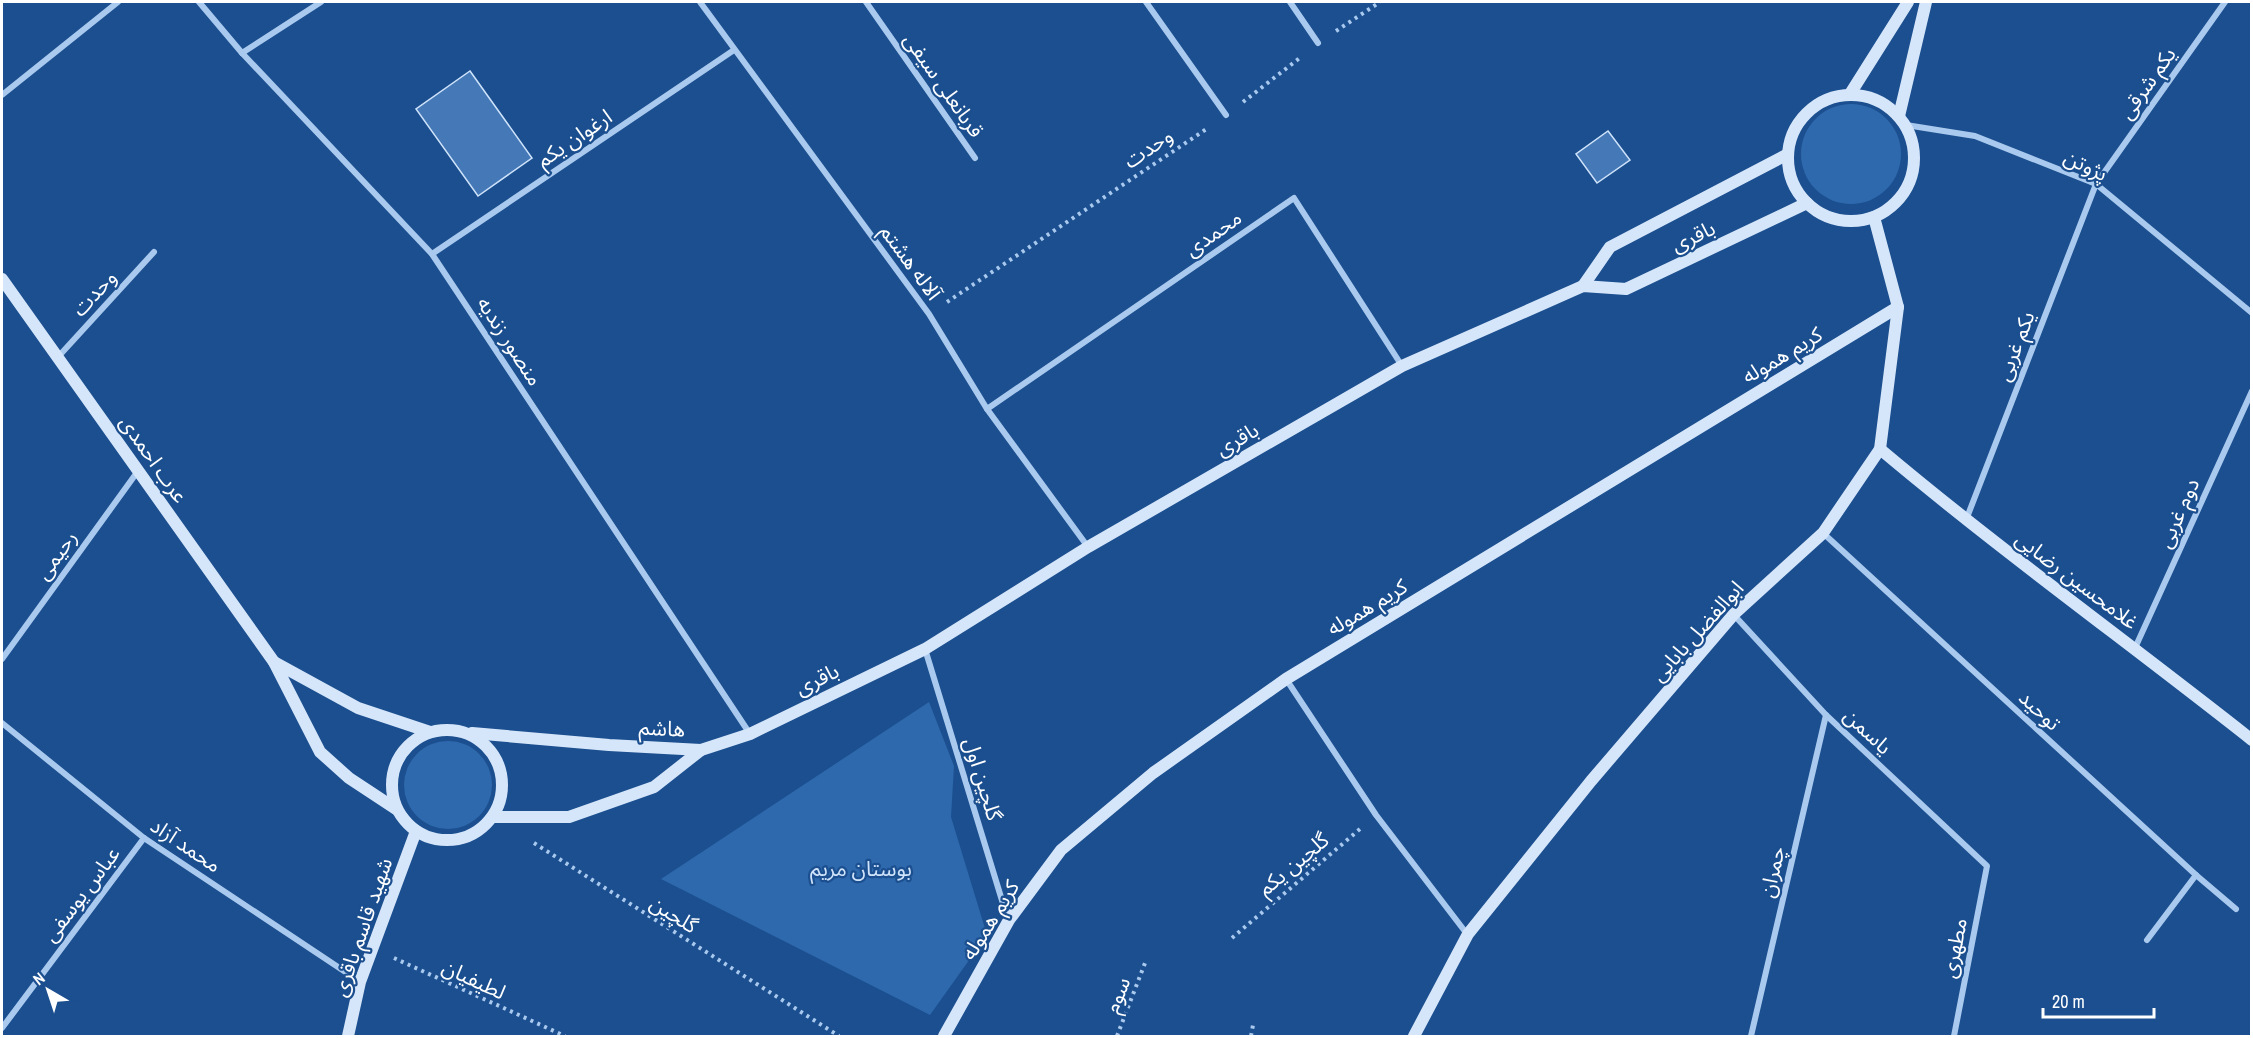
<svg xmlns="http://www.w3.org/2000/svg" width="2253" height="1038" font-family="'Archivo Narrow','Noto Sans Arabic',sans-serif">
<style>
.green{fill:#2e69ad}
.building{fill:#4478b7;stroke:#cfe3fa;stroke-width:1.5}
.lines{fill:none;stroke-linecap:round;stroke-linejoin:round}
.path{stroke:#a9c9ee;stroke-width:4;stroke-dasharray:3 4.5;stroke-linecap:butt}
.street{stroke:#a9c9ee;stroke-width:6}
.secondary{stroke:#d6e6fa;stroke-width:12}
.labels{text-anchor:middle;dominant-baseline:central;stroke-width:4.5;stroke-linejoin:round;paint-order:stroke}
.street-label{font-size:21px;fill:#fff;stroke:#1b4f8f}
.park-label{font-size:21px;fill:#cfe3fa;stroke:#1b4f8f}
</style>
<rect width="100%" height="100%" fill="#1b4f8f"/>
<g class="green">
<circle cx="1851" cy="154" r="50"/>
<polygon points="929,702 954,766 951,817 987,935 930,1015 661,879"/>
<circle cx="448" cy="785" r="44"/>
</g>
<g class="building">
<polygon points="470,71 532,158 478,196 416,109"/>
<polygon points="1608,131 1630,160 1597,183 1576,154"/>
</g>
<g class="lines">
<g class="path">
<polyline points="1336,31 1380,2"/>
<polyline points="1243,102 1301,57"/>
<polyline points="947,302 1208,128"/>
<polyline points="534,843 839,1036"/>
<polyline points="1232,938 1360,829"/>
<polyline points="394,958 565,1036"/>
<polyline points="1117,1036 1145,963"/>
<polyline points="1251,1036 1253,1025"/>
</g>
<g class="street">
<polyline points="199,2 242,53 432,254 750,734"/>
<polyline points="700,2 929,314 987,409 1088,547"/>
<polyline points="866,2 975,158"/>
<polyline points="1146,2 1226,115"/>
<polyline points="1290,2 1318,43"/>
<polyline points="242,53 321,2"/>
<polyline points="2,95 118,2"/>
<polyline points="1906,125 1975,136 2096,184 2252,313"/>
<polyline points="432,254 734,50"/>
<polyline points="58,357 154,252"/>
<polyline points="987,409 1294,198 1402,366"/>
<polyline points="1966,520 2096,184 2225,2"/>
<polyline points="1823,533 2196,875 2236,909"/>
<polyline points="1734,615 1826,715 1987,866 1954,1036"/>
<polyline points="2135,648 2252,391"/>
<polyline points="925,649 1008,920"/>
<polyline points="2,659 138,471"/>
<polyline points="1286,679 1376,815 1467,934"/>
<polyline points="2,723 144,838 359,981"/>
<polyline points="2147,940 2196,875"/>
<polyline points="2,1028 144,838"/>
<polyline points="1751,1036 1826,715"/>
</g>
<g class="secondary">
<polyline points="1850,94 1908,2"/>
<circle cx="1851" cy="158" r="63"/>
<polyline points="1899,116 1926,2"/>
<polyline points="2,279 274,662 320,752 349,778 396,809"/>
<polyline points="1583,286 1610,247 1788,154"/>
<path d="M 1880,449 C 2000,550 2128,642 2252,740"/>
<polyline points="274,662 358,708 430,732"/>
<circle cx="447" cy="785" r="55"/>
<polyline points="472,733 609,745 701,750"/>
<polyline points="493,817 569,817 654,787 701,750 750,734 925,649 1088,547 1402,366 1583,286 1626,289 1807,203"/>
<polyline points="348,1036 360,982 416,831"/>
<polyline points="944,1036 1009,920 1061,850 1153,773 1286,679 1898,307"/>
<polyline points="1414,1036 1468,934 1591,781 1734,614 1823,533 1880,449 1898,307 1874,217"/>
</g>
</g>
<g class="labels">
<g class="street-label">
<text transform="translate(2147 83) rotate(-55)">یکم شرقی</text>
<text transform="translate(944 85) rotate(55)">قربانعلی سیفی</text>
<text transform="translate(574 138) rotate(-34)">ارغوان یکم</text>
<text transform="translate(1148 148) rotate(-34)">وحدت</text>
<text transform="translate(2086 165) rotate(26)">پژوتن</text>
<text transform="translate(1213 233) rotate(-35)">محمدی</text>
<text transform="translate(1693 236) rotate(-25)">باقری</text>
<text transform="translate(911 262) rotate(54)">آلاله هشتم</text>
<text transform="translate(94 293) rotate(-47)">وحدت</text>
<text transform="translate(510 341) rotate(57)">منصور زندیه</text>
<text transform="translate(2015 346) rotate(-69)">یکم غربی</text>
<text transform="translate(1782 355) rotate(-31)">کریم هموله</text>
<text transform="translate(1237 439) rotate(-30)">باقری</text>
<text transform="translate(154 459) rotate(55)">عرب احمدی</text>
<text transform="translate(2178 513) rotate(-66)">دوم غربی</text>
<text transform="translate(56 555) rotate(-54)">رحیمی</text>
<text transform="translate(2077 580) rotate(37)">غلامحسین رضایی</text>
<text transform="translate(1367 607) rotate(-31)">کریم هموله</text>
<text transform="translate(1697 631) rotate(-48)">ابوالفضل بابایی</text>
<text transform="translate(817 679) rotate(-26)">باقری</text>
<text transform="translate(2040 710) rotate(43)">توحید</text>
<text transform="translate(662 728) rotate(3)">هاشم</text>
<text transform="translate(1868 731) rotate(43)">یاسمن</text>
<text transform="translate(983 779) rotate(73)">گلچین اول</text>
<text transform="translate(186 845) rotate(34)">محمد آزاد</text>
<text transform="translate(1293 864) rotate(-40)">گلچین یکم</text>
<text transform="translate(1772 872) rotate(-77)">چمران</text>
<text transform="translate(81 894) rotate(-53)">عباس یوسفی</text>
<text transform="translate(674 914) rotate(32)">گلچین</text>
<text transform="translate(990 920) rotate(-58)">کریم هموله</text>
<text transform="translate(362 927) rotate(-71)">شهید قاسم باقری</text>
<text transform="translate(1954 948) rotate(-79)">مطهری</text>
<text transform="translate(474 979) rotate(25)">لطیفیان</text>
<text transform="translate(1117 995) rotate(-69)">سوم</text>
</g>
<g class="park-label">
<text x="861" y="868">بوستان مریم</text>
</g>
</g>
<rect width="2253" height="1038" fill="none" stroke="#ffffff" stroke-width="6"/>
<g transform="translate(48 990) rotate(321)" stroke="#1b4f8f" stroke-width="4.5" paint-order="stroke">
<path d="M0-4.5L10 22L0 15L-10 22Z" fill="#ffffff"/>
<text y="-9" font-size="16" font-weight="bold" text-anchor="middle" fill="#ffffff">N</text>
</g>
<path d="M2043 1008v9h111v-9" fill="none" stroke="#ffffff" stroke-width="3"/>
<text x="2052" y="1008" font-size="18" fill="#ffffff" stroke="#1b4f8f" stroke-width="4.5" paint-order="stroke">20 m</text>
</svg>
